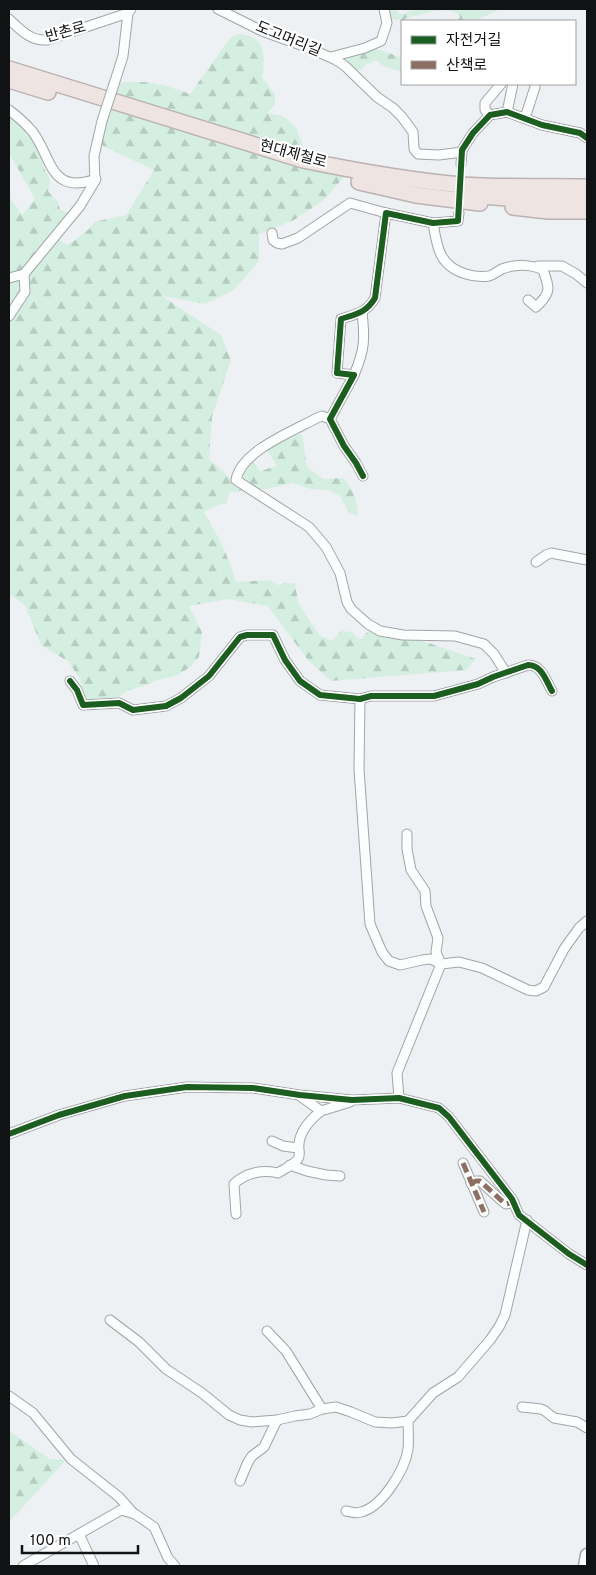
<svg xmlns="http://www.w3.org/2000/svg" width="596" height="1575" font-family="Overpass,'Noto Sans KR',sans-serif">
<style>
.forest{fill:url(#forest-firs)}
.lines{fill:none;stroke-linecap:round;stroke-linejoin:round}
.street-tunnel{stroke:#cdd0d2;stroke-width:9;stroke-dasharray:9 4.5;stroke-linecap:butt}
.street-casing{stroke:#a2a5a7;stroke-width:11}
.secondary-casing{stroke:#a2a5a7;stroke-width:15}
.highway-casing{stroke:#bbb2b1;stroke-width:18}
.street{stroke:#fcfdfd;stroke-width:9}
.secondary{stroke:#fcfdfd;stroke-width:12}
.highway{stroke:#eee5e3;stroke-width:15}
.street-bridge-casing{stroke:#a2a5a7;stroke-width:11;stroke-linecap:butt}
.street-bridge{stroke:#fcfdfd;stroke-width:9}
.quiet{stroke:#8d6e63;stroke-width:5;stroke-dasharray:10 5;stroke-linecap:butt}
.cycleway-casing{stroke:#fff;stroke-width:9}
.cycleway{stroke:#1b5e20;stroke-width:6}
.labels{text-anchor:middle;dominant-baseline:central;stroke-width:4.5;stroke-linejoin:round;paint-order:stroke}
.street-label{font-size:15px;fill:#101214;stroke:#fff}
</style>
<defs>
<pattern id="forest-firs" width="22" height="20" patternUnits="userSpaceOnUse" patternTransform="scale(1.25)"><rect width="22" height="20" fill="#d4efe1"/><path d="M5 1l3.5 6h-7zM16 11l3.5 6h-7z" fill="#b5ccc0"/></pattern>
</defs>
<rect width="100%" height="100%" fill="#eef1f4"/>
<g class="forest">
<path d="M 387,9 L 397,9 L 396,10 L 399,14 L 404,14 L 413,9 L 505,9 L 496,11 L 474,21 L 458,21 L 460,16 C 448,3 420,16 406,18 L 404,20 L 389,19 Z"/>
<path d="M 240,34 C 265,35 266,57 262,77 L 275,94 L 275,105 L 267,113 L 283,116 L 296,128 L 305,151 L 337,160 L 344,177 L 324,200 L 294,220 L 259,234 L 259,261 L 234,290 L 205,304 L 162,296 L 221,335 L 231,360 L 212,417 L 209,459 L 224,472 L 230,480 L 241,475 L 252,459 L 260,471 L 277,466 L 266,448 L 293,435 L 302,434 L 307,467 L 323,479 L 344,478 C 354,492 357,499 358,516 L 349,513 L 340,496 L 329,490 L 311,489 L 292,483 L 266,489 L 230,492 L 226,503 L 218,505 L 204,512 C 217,534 229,556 236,582 L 269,580 L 278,585 L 286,583 L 295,583 L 298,602 L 319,635 L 332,641 L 341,631 L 352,632 L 357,638 L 362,639 C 368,627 375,632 387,631 C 391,631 395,630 399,629 L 411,637 L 476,659 L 466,670 L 331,681 L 307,659 L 268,606 L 228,599 L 189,606 L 202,632 L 199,657 L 189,668 L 175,676 L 158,680 L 146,685 L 127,691 L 118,698 L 92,701 L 85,700 L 80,680 L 69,662 L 41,645 L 25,605 L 9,594 L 9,196 L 22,215 L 35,199 L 9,153 L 9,116 C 21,125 34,137 40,151 C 42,157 43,164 45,170 C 50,178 52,182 48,191 L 58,202 L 60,209 L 67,213 L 74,221 L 66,227 L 59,235 L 61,241 L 66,245 L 74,241 L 89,229 L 94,222 L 126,215 L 154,170 L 103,146 L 101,142 L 119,84 L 123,82 L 145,82 L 164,85 L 190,94 L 231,37 Z"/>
<path d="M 369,49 L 378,49 L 402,58 L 402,72 C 395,69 385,68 379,63 L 379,61 L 373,61 L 372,63 L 366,64 L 361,70 C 352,71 348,65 343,60 L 347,54 Z"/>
<polygon points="9,1431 50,1459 66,1460 9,1522"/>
</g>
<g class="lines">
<polyline class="street-tunnel" points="460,189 461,164"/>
<g class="street-casing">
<g id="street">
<polyline points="218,9 262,31 309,48 336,60 345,66 377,97 393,108 402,117 413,132 414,149 418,154 439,155 462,152"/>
<path d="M 9,19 C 21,30 30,41 47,40 L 128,13"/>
<polyline points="331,57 365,48 381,41 387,23 384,9"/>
<polyline points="114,84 123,56 128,13 131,9"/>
<path d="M 9,110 C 17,116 25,123 32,131 C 52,156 49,196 96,179"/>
<polyline points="507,112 513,84"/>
<polyline points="490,115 485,110 485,103 501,84"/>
<polyline points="525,118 535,87"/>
<polyline points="461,164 462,150 473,133 490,115 507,112 542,125 580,133 587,138"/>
<path d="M 433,223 C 437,247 439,266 466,274 C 472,276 481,277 489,276 C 493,275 498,271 502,269 C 515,264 531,264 543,270 C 550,289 551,293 536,307 L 528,300"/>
<polyline points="272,233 273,240 277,243 282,244 298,238 350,203 386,213"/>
<polyline points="538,266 562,266 576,274 587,283"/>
<polyline points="9,278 24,274"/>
<polyline points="9,316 25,292 24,274 80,206 95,181 94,156 102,121"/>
<path d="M 354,375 C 365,349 365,339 362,312"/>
<path d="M 330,419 L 322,416 L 317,418 C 293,431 241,451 236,480 L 309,527 L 326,547 L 340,573 L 347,602 L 351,609 L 368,624 L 380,631 L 403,635 L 455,636 L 484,644 L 494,654 L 506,673"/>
<path d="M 363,476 L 356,463 L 344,446 L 330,419 L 354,375 L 337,373 L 341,319 C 356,314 366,313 375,298 L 386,213 L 433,223 L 458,221 L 459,213"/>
<polyline points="536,562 546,555 551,553 587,560"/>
<path d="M 70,681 L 77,690 L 83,705 L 119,703 L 133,710 L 166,706 L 181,698 L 209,676 L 240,637 L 247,635 L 273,635 L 285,660 L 300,681 L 320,695 L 360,699 L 371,696 L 434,696 L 478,684 L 493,677 L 528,665 C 542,665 546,681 552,691"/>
<polyline points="360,699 359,769 370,924 382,952 389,961 400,965 422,960 431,959 441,964 397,1073 399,1098"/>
<polyline points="407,834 407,849 411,870 425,891 426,906 438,938 436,952 441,964 459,962 482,968 528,990 536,991 544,987 564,949 579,928 587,921"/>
<polyline points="321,1111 350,1102"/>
<polyline points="9,1134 59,1115 125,1096 187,1087 253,1088 300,1095 352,1100 399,1098 439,1108 449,1117 512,1199 519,1215 569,1254 587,1265"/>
<polyline points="272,1141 283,1146 298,1148"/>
<polyline points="463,1163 484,1212"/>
<polyline points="290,1165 307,1171 326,1175 340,1176"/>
<polyline points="471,1183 476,1181 480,1181 503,1202 506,1204 514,1202"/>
<path d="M 236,1214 L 234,1184 C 245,1173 263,1169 278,1173 C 284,1169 294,1165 298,1159 C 301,1154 298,1149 299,1144 C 300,1130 311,1119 321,1111 L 300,1096"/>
<polyline points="110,1320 139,1342 166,1369 202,1393 229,1415 240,1420 252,1422 277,1420 295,1416 310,1414 322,1409 336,1407 351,1412 375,1422 392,1423 408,1421"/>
<polyline points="267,1331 286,1351 322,1409"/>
<polyline points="9,1396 33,1413 71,1459 119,1497 134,1514"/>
<polyline points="522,1407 541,1409 545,1411 554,1418 577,1422 587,1428"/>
<polyline points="240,1481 248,1462 252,1456 264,1447 277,1420"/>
<path d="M 346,1511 C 351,1512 356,1514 361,1512 C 382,1507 405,1470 408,1449 C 409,1440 408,1430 408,1421 L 433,1393 L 458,1377 L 490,1340 L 499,1327 L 505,1315 L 527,1220"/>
<polyline points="79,1534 94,1566"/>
<polyline points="23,1566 121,1510 135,1514 154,1527 168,1558 175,1566"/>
</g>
</g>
<g class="secondary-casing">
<polyline id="secondary" points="585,1566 587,1555"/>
</g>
<g class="highway-casing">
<g id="highway">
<path d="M 9,69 L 303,160 C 356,171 408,180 461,185 C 503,188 545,186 587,187"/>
<polyline points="9,80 48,92"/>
<polyline points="359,182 416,195 480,203"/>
<polyline points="470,195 507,198 587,200"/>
<polyline points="513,207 548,211 587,211"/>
</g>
</g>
<use href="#street" class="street"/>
<use href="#secondary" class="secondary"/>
<use href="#highway" class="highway"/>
<g class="street-bridge-casing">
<polyline id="street-bridge" points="102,121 114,84"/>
</g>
<use href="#street-bridge" class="street-bridge"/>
<g class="quiet">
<polyline points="463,1163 484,1212"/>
<polyline points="471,1183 476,1181 480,1181 503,1202 506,1204 514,1202"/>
</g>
<g class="cycleway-casing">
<g id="cycleway">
<path d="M 363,476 L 356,463 L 344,446 L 330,419 L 354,375 L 337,373 L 341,319 C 356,314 366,313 375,298 L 386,213 L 433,223 L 458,221 L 462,150 L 473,133 L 490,115 L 507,112 L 542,125 L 580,133 L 587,138"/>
<path d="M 70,681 L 77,690 L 83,705 L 119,703 L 133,710 L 166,706 L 181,698 L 209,676 L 240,637 L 247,635 L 273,635 L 285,660 L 300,681 L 320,695 L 360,699 L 371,696 L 434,696 L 478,684 L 493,677 L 528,665 C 542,665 546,681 552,691"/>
<polyline points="9,1134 59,1115 125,1096 187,1087 253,1088 300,1095 352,1100 399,1098 439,1108 449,1117 512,1199 519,1215 569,1254 587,1265"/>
</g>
</g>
<use href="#cycleway" class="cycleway"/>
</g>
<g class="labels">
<g class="street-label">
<text transform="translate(66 33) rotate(-16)">반촌로</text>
<text transform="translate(288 40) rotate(22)">도고머리길</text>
<text transform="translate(293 155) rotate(15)">현대제철로</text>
</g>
</g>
<rect width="596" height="1575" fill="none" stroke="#101214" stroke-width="20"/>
<rect x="401" y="20" width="175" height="65" fill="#ffffff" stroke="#9fa0a1"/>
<rect x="411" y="36" width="25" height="8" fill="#1b5e20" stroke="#9fa0a1"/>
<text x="446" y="45" font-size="15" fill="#101214">자전거길</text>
<rect x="411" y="61" width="25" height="8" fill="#8d6e63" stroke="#9fa0a1"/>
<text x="446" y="70" font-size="15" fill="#101214">산책로</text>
<path d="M22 1545v8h116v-8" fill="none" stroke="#101214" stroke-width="2.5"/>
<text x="30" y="1545" font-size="15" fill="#101214" stroke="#ffffff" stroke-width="4" paint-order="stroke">100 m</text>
</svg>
